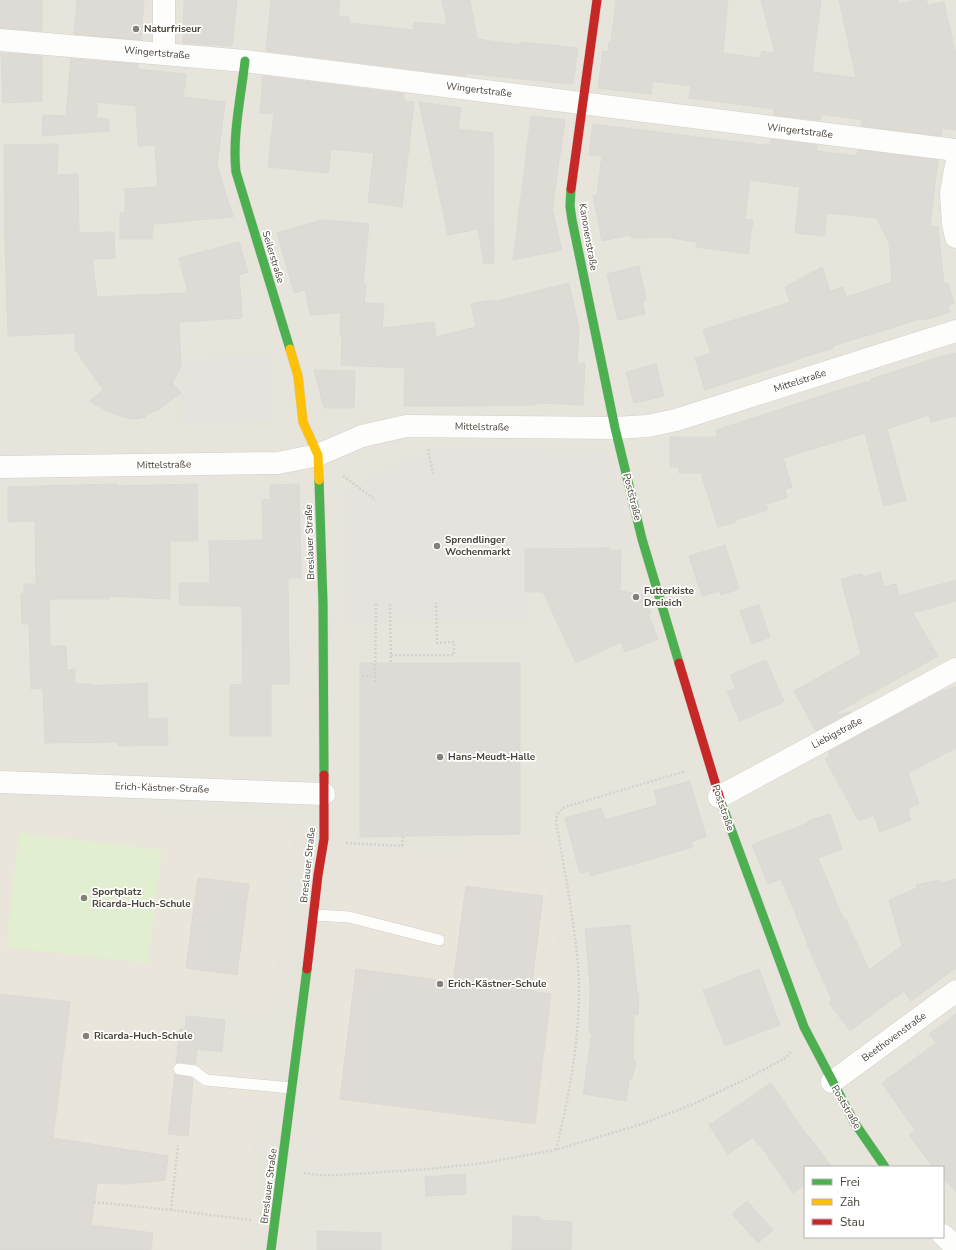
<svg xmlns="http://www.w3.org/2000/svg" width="956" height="1250" font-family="'Nunito Sans',sans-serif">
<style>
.residential{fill:#e7e4dc;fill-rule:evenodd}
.education{fill:#eae5da}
.green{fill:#e1eecf}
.parking{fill:#e6e3df}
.building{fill:#dedbd6;stroke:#dcd9d4}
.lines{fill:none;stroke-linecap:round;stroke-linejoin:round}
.lane-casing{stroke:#d2d0cb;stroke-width:12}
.street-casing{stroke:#d2d0cb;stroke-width:23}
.fast-casing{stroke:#d3cfc5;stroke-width:10}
.slow-casing{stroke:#d3cfc5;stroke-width:10}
.jam-casing{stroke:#d3cfc5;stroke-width:10}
.path{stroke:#d3d2cc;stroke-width:2.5;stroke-dasharray:2 2;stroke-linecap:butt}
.lane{stroke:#fdfdfc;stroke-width:11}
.street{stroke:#fdfdfc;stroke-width:22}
.fast{stroke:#4caf50;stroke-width:9}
.slow{stroke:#ffc107;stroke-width:9}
.jam{stroke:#c62828;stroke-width:9}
.poi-dot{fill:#868178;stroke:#fff;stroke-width:1.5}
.labels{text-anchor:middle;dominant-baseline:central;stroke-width:3.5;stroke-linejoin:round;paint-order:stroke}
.poi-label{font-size:10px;font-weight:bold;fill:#4b4439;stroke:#fff;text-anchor:start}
.street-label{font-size:10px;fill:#4b4439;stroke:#fff}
</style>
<rect width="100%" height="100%" fill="#f4f2ee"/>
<path class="residential" d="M 0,0 L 956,0 L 956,1250 L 0,1250 ZM 805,1167 L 943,1167 L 943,1237 L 805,1237 Z"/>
<g class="education">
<polygon points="0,807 282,822 293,836 270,1011 178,1000 169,1061 262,1075 239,1250 0,1250"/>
<polygon points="539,842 557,945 559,1022 538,1144 482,1154 427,1160 336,1166 299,1161 341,849 463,859 465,844"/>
</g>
<polygon class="green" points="19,833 162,850 148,963 6,947"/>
<g class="parking">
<polygon points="269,356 271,421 182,424 179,359"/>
<polygon points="434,448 610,451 634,547 525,549 526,619 347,623 347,490 375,474"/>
</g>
<g class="building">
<polygon points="0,0 42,0 42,31 0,28"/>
<polygon points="77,0 144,0 141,40 74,34"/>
<polygon points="184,0 237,0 232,46 183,43"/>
<polygon points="271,0 340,0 338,16 349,17 349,23 413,30 414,22 447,25 442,0 470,0 477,39 521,45 521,42 578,48 573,84 571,84 570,81 570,84 465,73 465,76 266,51"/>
<polygon points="616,0 728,0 723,53 760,58 762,51 775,53 761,0 821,0 812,72 856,78 839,0 898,0 899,4 916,0 926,0 928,5 944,2 956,55 956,130 942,128 941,136 861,126 862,120 821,114 820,120 774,115 774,109 689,98 691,86 653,81 651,94 598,88 603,51 608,52 609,42 611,42"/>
<polygon points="1,53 42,56 42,101 3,103"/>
<polygon points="71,59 138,64 138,69 144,70 186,74 183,97 225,102 217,165 233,217 153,224 152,239 120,239 120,213 125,213 125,189 158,187 155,145 138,146 136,106 98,102 96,118 109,119 109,131 42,136 43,115 66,116"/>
<polygon points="263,76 404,94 404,101 414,102 402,207 368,202 374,153 331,149 328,173 268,167 274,114 260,113"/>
<polygon points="419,102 461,108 458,129 493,133 494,263 484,264 478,229 448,235"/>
<polygon points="531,116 565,120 552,209 562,250 513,260"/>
<polygon points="593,124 763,145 763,144 770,144 771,139 817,145 816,151 857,156 858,150 938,160 930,226 938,227 944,284 948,283 954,303 948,305 950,312 924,320 923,318 833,346 833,348 791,361 791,362 705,390 695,358 711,353 703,330 790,302 785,287 822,267 830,291 843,287 846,297 892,282 889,242 876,218 827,213 824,236 795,233 800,187 750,180 745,219 753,220 748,254 696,247 696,242 665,237 631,238 630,235 602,241 593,196 597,195 602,156 589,155"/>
<polygon points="58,144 57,175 78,174 79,233 114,232 115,258 92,259 97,297 188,293 179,258 239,242 248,272 239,275 242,318 179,322 181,367 172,383 181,393 158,410 146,414 145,417 135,419 124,417 107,411 90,401 103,390 75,349 75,333 8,336 5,242 4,145"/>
<polygon points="323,220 369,224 363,283 366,284 364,303 384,304 382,328 434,322 436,337 476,327 471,304 493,300 493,302 569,283 579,329 577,363 585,363 583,405 535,403 535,405 465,406 404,406 405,368 341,365 342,335 340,334 341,313 310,315 305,290 294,293 277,233"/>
<polygon points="639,266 646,300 642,301 645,314 618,320 607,274"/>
<polygon points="956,353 956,416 931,422 929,415 887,429 906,500 884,506 865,433 783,458 792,487 785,489 787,498 766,504 768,510 736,520 736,522 718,527 701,473 679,473 679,467 670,467 670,437 718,437 716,430 833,392 871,381 871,379 939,357"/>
<polygon points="656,364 664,396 634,403 626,372"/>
<polygon points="314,370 355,371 354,408 324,408"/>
<polygon points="117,484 117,486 197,484 198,541 170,541 170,599 109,596 109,599 49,599 50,646 66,646 67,670 75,669 75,684 91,684 91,686 147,683 148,719 167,718 168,745 118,746 118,742 45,743 43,688 31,689 29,624 22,624 21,594 24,593 24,584 36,584 35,521 8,522 8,487"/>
<polygon points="299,484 301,578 288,578 289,684 271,684 271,736 230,736 230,685 243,684 242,606 180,605 179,583 210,583 209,541 263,540 262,500 270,499 270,485"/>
<polygon points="725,545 739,589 721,595 719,591 702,596 689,556"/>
<polygon points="609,548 610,550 621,550 620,591 645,595 651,613 648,614 658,639 625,652 621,642 576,663 543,592 525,592 525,549"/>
<polygon points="880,572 884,587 896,584 899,596 956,580 956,601 913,613 938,656 831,716 851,712 816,731 794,691 861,654 841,579 862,574 863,577"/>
<polygon points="759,605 770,637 752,644 740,611"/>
<polygon points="766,660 784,702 740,721 727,692 736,688 730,675"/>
<polygon points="360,663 520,663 520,834 360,837"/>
<polygon points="956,687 956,748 908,773 919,804 908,809 911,820 880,832 874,815 859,821 825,759 830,756 828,752 942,691"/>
<polygon points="690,781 706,837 691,842 693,847 645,861 590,876 589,871 580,873 565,818 601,808 605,820 658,805 654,791"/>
<polygon points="830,814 842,849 818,858 843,918 845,918 869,970 902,946 889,900 917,888 916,885 940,880 940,883 956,879 956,968 911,1001 904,991 850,1031 829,1003 832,1000 807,944 808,944 781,879 768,884 752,845 808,823 808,821"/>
<polygon points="198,878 249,884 237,975 186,968"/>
<polygon points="466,886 543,896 531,991 551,994 535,1124 340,1099 356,969 453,982"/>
<polygon points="630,925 637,993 639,994 638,1015 634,1014 633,1060 636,1061 632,1079 629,1079 626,1101 583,1094 592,1033 589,1033 590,984 585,929"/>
<polygon points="759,969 780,1025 725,1046 703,991"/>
<polygon points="0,994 70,1002 53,1138 168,1156 165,1180 129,1184 97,1183 91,1225 153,1233 151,1250 0,1250"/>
<polygon points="956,1014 956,1192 943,1178 943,1167 933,1167 909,1135 915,1130 882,1083 936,1043 929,1034"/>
<polygon points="186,1016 225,1020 222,1052 197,1049 195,1064 180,1062 176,1063 180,1029 185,1030"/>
<polygon points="175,1074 191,1078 193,1079 188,1136 168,1134"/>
<polygon points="771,1083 807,1136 808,1135 832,1167 805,1167 805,1184 793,1193 760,1145 758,1146 753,1137 728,1154 709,1125"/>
<polygon points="465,1174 466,1194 426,1196 425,1177"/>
<polygon points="747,1201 773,1230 758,1243 732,1214"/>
<polygon points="513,1216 540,1217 540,1220 572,1222 571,1250 512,1250"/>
<polygon points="317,1231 381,1233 381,1250 317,1250"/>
</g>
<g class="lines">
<g class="lane-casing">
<g id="lane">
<polyline points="314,915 349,917 439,940"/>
<polyline points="179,1069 194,1071 206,1080 291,1088"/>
</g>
</g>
<g class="street-casing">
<g id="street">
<polyline points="0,40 245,61 956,150"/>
<polyline points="164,54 164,0"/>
<polyline points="956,165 951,193 953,224 956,237"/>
<polyline points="0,467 278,463 318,455 362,436 406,426 615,428 648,426 676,420 956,331"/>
<polyline points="0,782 324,794"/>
<polyline points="719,797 956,669"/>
<polyline points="832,1082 956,991"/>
<polyline points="943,1235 956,1247"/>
</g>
</g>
<g class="fast-casing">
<g id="fast">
<path d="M 245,61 C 241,96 232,137 236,172 L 290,349"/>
<polyline points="571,189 570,206 572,220 615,428 642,539 679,663"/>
<polyline points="319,480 323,604 324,775"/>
<polyline points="721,802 804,1027 854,1122 885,1167"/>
<polyline points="271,1250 307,969"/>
</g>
</g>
<g class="slow-casing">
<polyline id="slow" points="290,349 298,376 303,422 318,455 319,480"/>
</g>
<g class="jam-casing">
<g id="jam">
<polyline points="571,189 597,0"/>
<polyline points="679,663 721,802"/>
<polyline points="307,969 318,875 324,839 324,775"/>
</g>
</g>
<g class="path">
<polyline points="428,449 433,474"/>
<polyline points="343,476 376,500"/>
<polyline points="390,604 391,664"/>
<polyline points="391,655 454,655 454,642 437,643 436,603"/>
<polyline points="362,676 375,676"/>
<polyline points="375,682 376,604"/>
<polyline points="346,843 402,846 403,836"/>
<path d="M 556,1150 C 569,1096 579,1044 579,988 C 579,964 575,939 572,915 C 567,884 562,853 556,822 C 557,814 558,811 565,807 L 686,771"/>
<polyline points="304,1173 318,1175 339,1175 428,1169 484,1163 555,1150 639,1125 696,1103 752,1076 787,1057 791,1051"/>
<polyline points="94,1202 171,1210 251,1220"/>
<polyline points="171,1210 178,1145"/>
</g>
<use href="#lane" class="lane"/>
<use href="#street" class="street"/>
<use href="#fast" class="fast"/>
<use href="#slow" class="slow"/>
<use href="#jam" class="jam"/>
</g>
<g class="poi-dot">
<circle cx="136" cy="29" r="4"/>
<circle cx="437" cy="546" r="4"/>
<circle cx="636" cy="597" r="4"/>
<circle cx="440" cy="757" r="4"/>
<circle cx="84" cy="898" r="4"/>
<circle cx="440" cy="984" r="4"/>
<circle cx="86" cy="1036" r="4"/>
</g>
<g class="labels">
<g class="poi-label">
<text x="144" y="29">Naturfriseur</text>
<text x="445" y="540">Sprendlinger<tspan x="445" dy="12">Wochenmarkt</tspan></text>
<text x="644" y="591">Futterkiste<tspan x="644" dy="12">Dreieich</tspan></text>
<text x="448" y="757">Hans-Meudt-Halle</text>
<text x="92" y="892">Sportplatz<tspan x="92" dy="12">Ricarda-Huch-Schule</tspan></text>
<text x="448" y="984">Erich-Kästner-Schule</text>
<text x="94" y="1036">Ricarda-Huch-Schule</text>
</g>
<g class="street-label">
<text transform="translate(157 53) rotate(5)">Wingertstraße</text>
<text transform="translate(479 90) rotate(7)">Wingertstraße</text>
<text transform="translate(800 131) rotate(7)">Wingertstraße</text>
<text transform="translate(588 237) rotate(80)">Kanonenstraße</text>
<text transform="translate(273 257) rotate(73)">Seilerstraße</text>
<text transform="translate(800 381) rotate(-18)">Mittelstraße</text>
<text transform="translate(482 427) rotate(1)">Mittelstraße</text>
<text transform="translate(164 465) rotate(-1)">Mittelstraße</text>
<text transform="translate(632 497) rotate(76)">Poststraße</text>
<text transform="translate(310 542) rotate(-92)">Breslauer Straße</text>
<text transform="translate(837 733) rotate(-28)">Liebigstraße</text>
<text transform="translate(162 788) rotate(2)">Erich-Kästner-Straße</text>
<text transform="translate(723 808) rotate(71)">Poststraße</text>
<text transform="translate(308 865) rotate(-84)">Breslauer Straße</text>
<text transform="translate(894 1037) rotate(-36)">Beethovenstraße</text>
<text transform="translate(846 1107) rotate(60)">Poststraße</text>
<text transform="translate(269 1186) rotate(-83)">Breslauer Straße</text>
</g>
</g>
<rect x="804" y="1166" width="140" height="72" fill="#ffffff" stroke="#b7b4b0"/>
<rect x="812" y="1179" width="20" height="6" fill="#4caf50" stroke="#b7b4b0"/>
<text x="840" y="1186" font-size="12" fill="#4b4439">Frei</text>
<rect x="812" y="1199" width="20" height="6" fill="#ffc107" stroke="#b7b4b0"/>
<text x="840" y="1206" font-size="12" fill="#4b4439">Zäh</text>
<rect x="812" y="1219" width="20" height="6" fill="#c62828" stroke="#b7b4b0"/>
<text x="840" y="1226" font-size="12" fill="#4b4439">Stau</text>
</svg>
